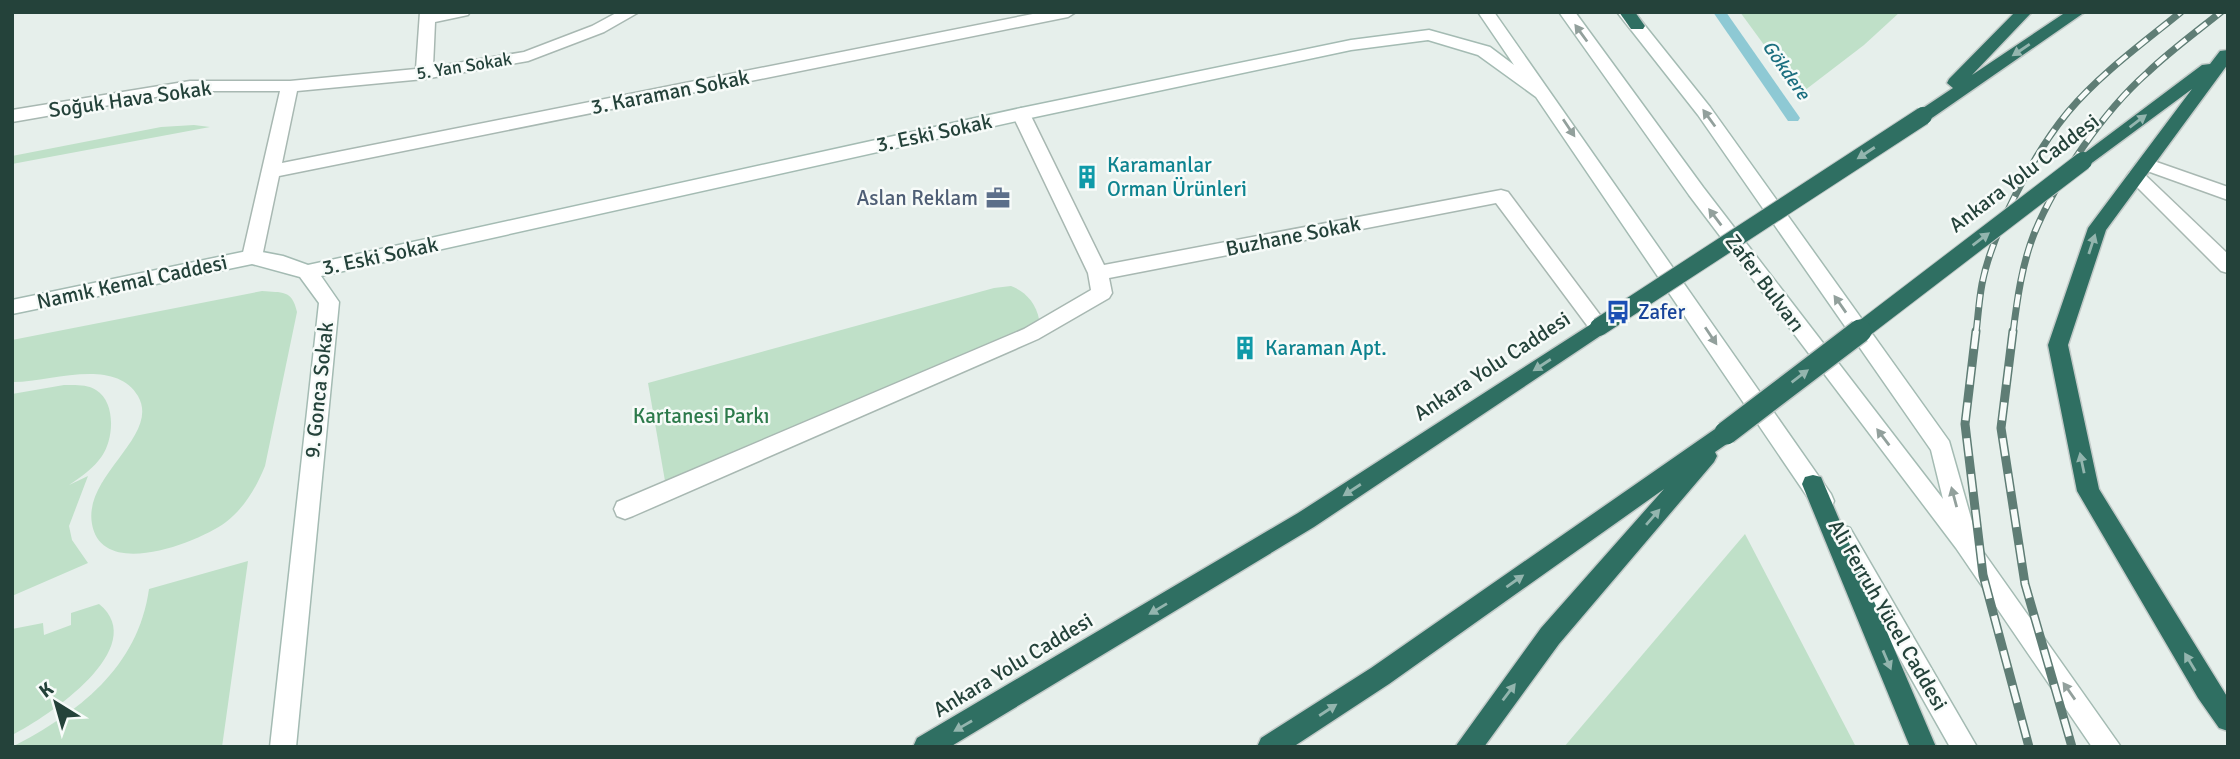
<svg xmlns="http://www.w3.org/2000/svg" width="2240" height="759" font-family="Signika,sans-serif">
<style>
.green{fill:#bfe0c8}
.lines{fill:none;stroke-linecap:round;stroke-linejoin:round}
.stream{fill:#8ec9d4;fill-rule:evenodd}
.lane-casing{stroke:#a8b8b2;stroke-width:3}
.street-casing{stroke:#a8b8b2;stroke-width:3}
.secondary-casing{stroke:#a4bbb3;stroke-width:3}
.highway-casing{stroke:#c2cac8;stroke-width:3}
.lane{fill:#fff;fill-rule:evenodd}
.street{fill:#fff;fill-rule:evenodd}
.secondary{fill:#fff;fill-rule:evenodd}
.highway{fill:#2f6f62;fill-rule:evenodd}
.rail-far1-casing{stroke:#5f7d75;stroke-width:7}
.rail-casing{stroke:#5f7d75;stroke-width:9}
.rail-far1{stroke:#f7fbf9;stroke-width:4.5;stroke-dasharray:13;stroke-linecap:butt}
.rail{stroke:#f7fbf9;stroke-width:6;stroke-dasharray:18;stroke-linecap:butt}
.highway-bridge-far1-casing{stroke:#c2cac8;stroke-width:20;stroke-linecap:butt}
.highway-bridge-casing{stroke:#c2cac8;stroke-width:26;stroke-linecap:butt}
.highway-bridge-far1{stroke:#2f6f62;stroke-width:18}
.highway-bridge{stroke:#2f6f62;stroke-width:23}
.oneway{fill:#92a09c}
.oneway2{fill:#93b5ae}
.labels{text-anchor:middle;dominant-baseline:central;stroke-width:5;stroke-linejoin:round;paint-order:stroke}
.far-street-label{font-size:18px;fill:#24423a;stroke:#f7fbf9}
.far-water-label{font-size:19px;font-style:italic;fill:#1c6f80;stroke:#f7fbf9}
.street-label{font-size:21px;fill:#24423a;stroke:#f7fbf9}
.culture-label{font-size:21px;fill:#0d838f;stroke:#f7fbf9;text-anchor:start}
.service-label{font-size:21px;fill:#4e5e75;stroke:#f7fbf9;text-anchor:end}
.transit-label{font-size:21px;fill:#164399;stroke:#f7fbf9;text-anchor:start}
.park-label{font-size:21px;fill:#2d7a4b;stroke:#f7fbf9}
</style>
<rect width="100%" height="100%" fill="#e6efeb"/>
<g class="green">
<polygon points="1740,12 1900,12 1864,45 1800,94"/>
<polygon points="194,125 210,127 12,164 12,156 161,127"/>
<path d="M 1011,286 C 1025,291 1036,303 1039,319 L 1031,327 L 665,481 L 648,383 L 994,288 Z"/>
<path d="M 262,291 C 282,293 292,289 297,312 L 265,466 C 256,488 245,507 226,522 C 199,542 102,581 92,524 C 83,475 161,436 138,396 C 114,356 48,383 12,382 L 12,340 Z"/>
<path d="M 64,385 C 74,385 87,384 96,390 C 116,402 114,439 102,456 C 94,468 81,477 69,485 L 88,476 L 69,526 L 72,540 L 88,563 L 12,596 L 12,394 Z"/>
<polygon points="1745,534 1856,747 1564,747"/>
<path d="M 248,561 L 222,747 L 12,747 C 78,713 138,668 149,589 Z"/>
<path d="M 99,604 C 152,647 48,717 12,735 L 12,629 L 43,623 L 44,635 L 71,625 L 71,613 Z"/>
</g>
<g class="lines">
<polygon class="stream" points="1713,12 1726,12 1798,115 1800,118 1798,121 1788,121"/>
<g class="lane-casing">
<polygon id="lane" points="2145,158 2228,187 2228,200 2139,168 2136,164"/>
</g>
<g class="street-casing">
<g id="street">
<polygon points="420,12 470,12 468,15 435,22 433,67 524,52 592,26 618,12 639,12 604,32 528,61 424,79 297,91 282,163 1043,12 1076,12 1068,17 279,176 262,257 259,262 245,262 242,257 280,91 190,91 12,122 12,110 190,81 290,81 416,69"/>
<polygon points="1021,108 1030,114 1104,265 1501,190 1508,192 1609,327 1606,332 1599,335 1592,332 1496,203 1109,278 1112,293 1109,298 1038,339 633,516 625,519 617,516 614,509 617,502 1024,329 1091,290 1088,273 1012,114"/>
<polygon points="2136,170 2142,172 2228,254 2228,273 2221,271 2130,180 2127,176 2130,172"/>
</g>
</g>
<g class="secondary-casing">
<g id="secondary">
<polygon points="1478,12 1494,12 1831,494 1834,501 1831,508 1823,511 1815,508 1536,97 1478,55 1428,40 1351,50 1021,120 321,276 339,302 296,747 270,747 319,303 300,277 252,264 12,314 12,300 252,250 283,256 308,265 1021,108 1351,40 1429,30 1490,47 1514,65"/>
<polygon points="1559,12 1575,12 1703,187 1943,499 1931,450 1698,115 1617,12 1634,12 1710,107 1949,441 1979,546 2121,747 2092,747 1956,548 1689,195"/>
<polygon points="1842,525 1850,528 1977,747 1950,747 1834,542 1830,535 1834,528"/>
</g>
</g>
<g class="highway-casing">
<g id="highway">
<polygon points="1619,12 1635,12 1645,26 1643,29 1631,29"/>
<polygon points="2015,12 2032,12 1972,75 2066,12 2085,12 1929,120 1917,120 1914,116 1917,112 1953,88 1947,83 1949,79"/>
<polygon points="2228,50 2228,64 2106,230 2068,345 2099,489 2228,698 2228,731 2219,728 2198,698 2077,491 2048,345 2088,228 2192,89 2089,165 2083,167 2074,161 2202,65 2210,64 2220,51"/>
<polygon points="1599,319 1606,322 1609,327 1606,332 1314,527 950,747 913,747 917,738 1298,513"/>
<polygon points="1726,424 1734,427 1737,433 1734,439 1715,452 1717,456 1714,462 1559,644 1484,747 1455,747 1541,628 1664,489 1389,684 1293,747 1257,747 1261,738 1371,668 1718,427"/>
<polygon points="1813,475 1821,477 1824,484 1936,747 1910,747 1802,484 1805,477"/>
</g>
</g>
<use href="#lane" class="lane"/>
<use href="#street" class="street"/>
<use href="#secondary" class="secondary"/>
<use href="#highway" class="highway"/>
<g class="rail-far1-casing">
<g id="rail-far1">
<path d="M 1976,333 C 1978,317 1979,300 1982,284 C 1992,232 2034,153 2068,112 C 2100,74 2143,43 2181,12"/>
<path d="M 2013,333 C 2017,300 2022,264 2034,234 C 2056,180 2104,111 2147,73 C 2170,51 2196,32 2221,12"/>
</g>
</g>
<g class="rail-casing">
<g id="rail">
<polyline points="1976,331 1965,424 1983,575 2029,747"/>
<polyline points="2013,331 2001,428 2025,584 2072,747"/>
</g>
</g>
<use href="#rail-far1" class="rail-far1"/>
<use href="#rail" class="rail"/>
<g class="highway-bridge-far1-casing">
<g id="highway-bridge-far1">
<polyline points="1599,327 1923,116"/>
<polyline points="1858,333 2083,161"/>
</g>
</g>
<g class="highway-bridge-casing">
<polyline id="highway-bridge" points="1726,433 1860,331"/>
</g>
<use href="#highway-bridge-far1" class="highway-bridge-far1"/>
<use href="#highway-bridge" class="highway-bridge"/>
</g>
<defs><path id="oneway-solid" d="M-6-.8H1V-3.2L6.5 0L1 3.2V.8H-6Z" transform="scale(1.75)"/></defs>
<g class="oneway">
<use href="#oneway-solid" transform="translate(1581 33) rotate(-126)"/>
<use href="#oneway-solid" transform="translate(1709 118) rotate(-126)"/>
<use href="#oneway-solid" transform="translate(1569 128) rotate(56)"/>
<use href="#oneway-solid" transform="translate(1715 217) rotate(-127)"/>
<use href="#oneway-solid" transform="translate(1840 304) rotate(-125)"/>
<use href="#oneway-solid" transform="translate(1711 336) rotate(56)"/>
<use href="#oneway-solid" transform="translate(1883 437) rotate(-127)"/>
<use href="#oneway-solid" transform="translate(1954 497) rotate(-105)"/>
<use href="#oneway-solid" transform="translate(2069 691) rotate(-125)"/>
</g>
<g class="oneway2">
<use href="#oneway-solid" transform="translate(2021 50) rotate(146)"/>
<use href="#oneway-solid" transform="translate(2138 121) rotate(-37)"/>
<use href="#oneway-solid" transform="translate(1866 153) rotate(147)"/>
<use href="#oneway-solid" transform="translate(1981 239) rotate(-37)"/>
<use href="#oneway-solid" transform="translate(2092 244) rotate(-72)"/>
<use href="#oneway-solid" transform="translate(1542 365) rotate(147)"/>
<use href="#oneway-solid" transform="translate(1800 376) rotate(-37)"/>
<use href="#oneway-solid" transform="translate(2082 463) rotate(-102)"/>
<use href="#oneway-solid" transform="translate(1352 490) rotate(147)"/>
<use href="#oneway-solid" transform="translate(1653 517) rotate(-49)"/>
<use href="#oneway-solid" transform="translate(1515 581) rotate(-35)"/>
<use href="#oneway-solid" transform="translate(1158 609) rotate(149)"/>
<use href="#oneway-solid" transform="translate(1887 660) rotate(67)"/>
<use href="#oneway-solid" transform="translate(2190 662) rotate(-121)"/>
<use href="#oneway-solid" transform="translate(1509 692) rotate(-53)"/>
<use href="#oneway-solid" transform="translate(1328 710) rotate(-33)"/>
<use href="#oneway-solid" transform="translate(963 726) rotate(150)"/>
</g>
<defs>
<g id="building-bare" transform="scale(1.89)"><path d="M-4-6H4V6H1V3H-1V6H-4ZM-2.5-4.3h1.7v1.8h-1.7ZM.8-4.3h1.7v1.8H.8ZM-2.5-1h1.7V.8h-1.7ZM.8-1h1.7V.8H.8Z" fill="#0f9aa8" stroke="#f7fbf9" stroke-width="2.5" paint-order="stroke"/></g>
<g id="office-bare" transform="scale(1.89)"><path d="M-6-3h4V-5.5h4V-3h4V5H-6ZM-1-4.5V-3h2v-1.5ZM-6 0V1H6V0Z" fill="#5c6f8a" stroke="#f7fbf9" stroke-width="2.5" paint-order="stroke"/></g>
<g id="bus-bare" transform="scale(1.89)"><path d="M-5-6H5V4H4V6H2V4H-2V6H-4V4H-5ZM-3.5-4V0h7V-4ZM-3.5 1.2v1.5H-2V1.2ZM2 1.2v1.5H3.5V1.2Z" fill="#1a4fb4" stroke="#f7fbf9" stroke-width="2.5" paint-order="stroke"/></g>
</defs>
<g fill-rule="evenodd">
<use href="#building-bare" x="1087" y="177"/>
<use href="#office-bare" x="998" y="198"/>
<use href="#bus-bare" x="1618" y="312"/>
<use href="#building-bare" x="1245" y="348"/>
</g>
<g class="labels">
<g class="far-street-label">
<text transform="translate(464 66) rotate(-9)">5. Yan Sokak</text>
</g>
<g class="far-water-label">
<text transform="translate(1786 70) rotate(55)">Gökdere</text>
</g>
<g class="street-label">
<text transform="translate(670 92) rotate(-11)">3. Karaman Sokak</text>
<text transform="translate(130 99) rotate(-8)">Soğuk Hava Sokak</text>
<text transform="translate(934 133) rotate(-12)">3. Eski Sokak</text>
<text transform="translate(2024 173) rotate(-37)">Ankara Yolu Caddesi</text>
<text transform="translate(1293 236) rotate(-11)">Buzhane Sokak</text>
<text transform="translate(380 256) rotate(-12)">3. Eski Sokak</text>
<text transform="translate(132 282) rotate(-12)">Namık Kemal Caddesi</text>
<text transform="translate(1765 283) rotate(53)">Zafer Bulvarı</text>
<text transform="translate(1492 366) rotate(-33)">Ankara Yolu Caddesi</text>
<text transform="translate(319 390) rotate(-84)">9. Gonca Sokak</text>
<text transform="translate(1888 615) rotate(60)">Ali Ferruh Yücel Caddesi</text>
<text transform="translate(1013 665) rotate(-31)">Ankara Yolu Caddesi</text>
</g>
<g class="culture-label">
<text x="1107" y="165">Karamanlar<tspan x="1107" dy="24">Orman Ürünleri</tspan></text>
<text x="1265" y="348">Karaman Apt.</text>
</g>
<g class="service-label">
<text x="978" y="198">Aslan Reklam</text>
</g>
<g class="transit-label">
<text x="1638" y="312">Zafer</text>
</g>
<g class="park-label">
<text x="701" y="416">Kartanesi Parkı</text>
</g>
</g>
<rect width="2240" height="759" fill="none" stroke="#24423a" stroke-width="28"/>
<g transform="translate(56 703) rotate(323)" stroke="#f7fbf9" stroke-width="5" paint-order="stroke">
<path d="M0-5L12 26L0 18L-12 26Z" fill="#24423a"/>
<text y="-10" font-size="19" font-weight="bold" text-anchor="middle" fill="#24423a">K</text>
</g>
</svg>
